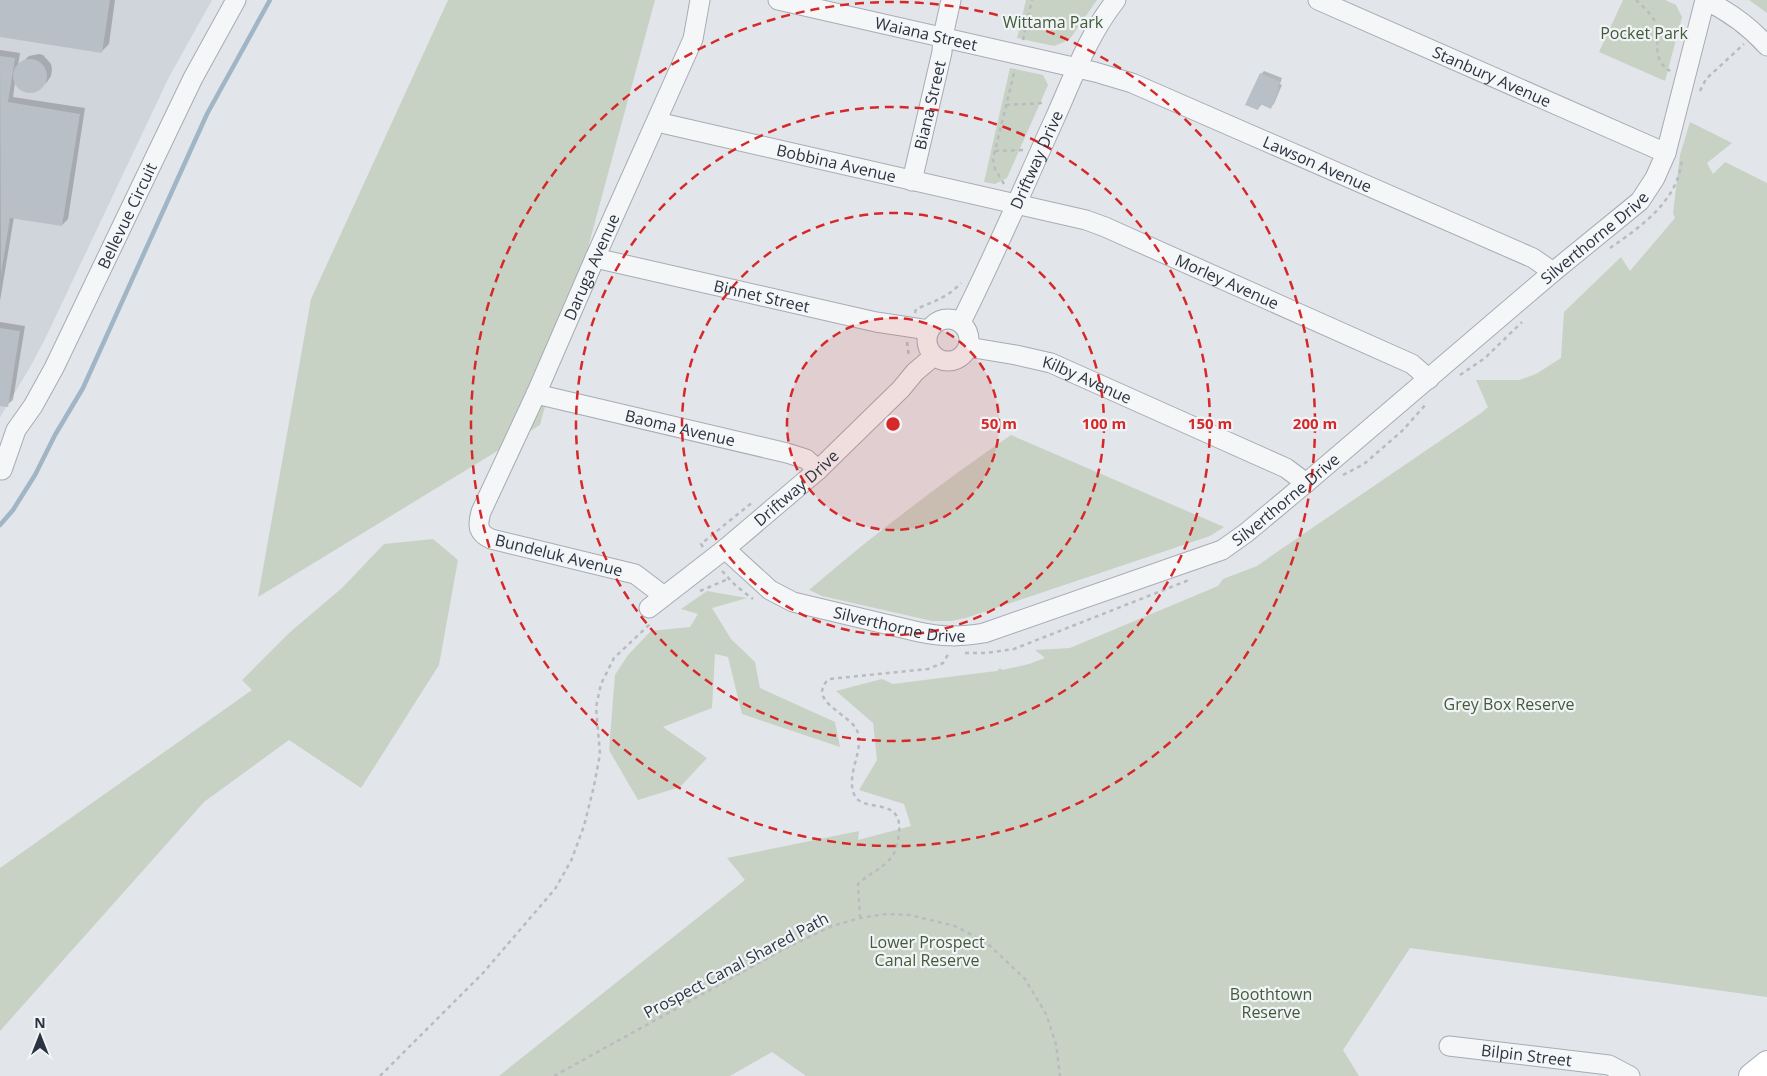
<svg xmlns="http://www.w3.org/2000/svg" width="1767" height="1076" font-family="'Open Sans',sans-serif">
<style>
.built{fill:#d0d4db}
.green{fill:#c8d2c4}
.shadow{fill:#0003}
.lines{fill:none;stroke-linecap:round;stroke-linejoin:round}
.stream{stroke:#a0b5c6;stroke-width:4.5}
.building{fill:#b9bfc6}
.minor-casing{stroke:#a7acb3;stroke-width:21}
.major-casing{stroke:#a2aab4;stroke-width:26}
.path{stroke:#b8bcc1;stroke-width:2.5;stroke-dasharray:4 4;stroke-linecap:butt}
.minor{stroke:#f4f6f8;stroke-width:19}
.major{stroke:#fff;stroke-width:24}
.ring{fill:none;stroke:#d62828;stroke-width:2.5;stroke-dasharray:9 6}
.labels{text-anchor:middle;dominant-baseline:central;stroke-width:4.5;stroke-linejoin:round;paint-order:stroke}
.park-label{font-size:16px;fill:#425b3a;stroke:#f1f4f7}
.street-label{font-size:16px;fill:#2b3440;stroke:#f1f4f7}
.centre{fill:#d62828;stroke:#f1f4f7;stroke-width:2.5}
.ring-label{font-size:15px;text-anchor:middle;font-weight:bold;fill:#d62828;stroke:#f1f4f7;stroke-width:4.5;stroke-linejoin:round;paint-order:stroke}
</style>
<rect width="100%" height="100%" fill="#e2e5e9"/>
<polygon class="built" points="0,0 212,0 169,77 45,339 29,369 0,417"/>
<g class="green">
<polygon points="448,0 655,0 540,425 258,597 311,299"/>
<polygon points="1026,0 1097,0 1069,40 1054,46 1017,38"/>
<polygon points="1623,0 1665,0 1676,5 1682,17 1665,81 1599,52"/>
<polygon points="1749,0 1767,0 1767,14 1767,13"/>
<polygon points="1010,68 1043,75 1048,85 1007,178 995,184 984,182"/>
<polygon points="1690,122 1732,143 1707,163 1713,174 1725,162 1767,183 1767,997 1410,948 1343,1050 1359,1076 806,1076 772,1052 730,1076 499,1076 745,880 727,858 859,831 858,840 911,826 904,804 859,790 877,760 873,723 836,691 882,679 893,684 988,672 997,671 1000,668 1002,670 1029,664 1045,658 1035,650 1070,648 1218,586 1223,579 1257,566 1274,554 1481,413 1488,407 1476,380 1519,380 1536,374 1561,358 1564,312 1621,257 1630,271 1675,218 1673,213 1680,155"/>
<path d="M 1011,435 L 1224,527 L 1210,536 L 966,618 L 951,621 L 932,621 L 822,596 L 809,590 C 873,535 941,483 1011,435 Z"/>
<polygon points="433,539 458,560 439,665 361,788 289,740 204,802 0,1031 0,868 252,690 242,680 289,633 342,588 384,544"/>
<polygon points="707,591 747,598 712,608 731,639 755,662 760,688 835,722 840,747 742,714 728,657 715,654 712,708 663,727 707,758 680,787 638,800 609,750 615,675 628,655 651,631 690,627 698,614 681,609"/>
</g>
<g class="shadow">
<polygon points="0,0 115,0 109,44 101,52 0,36"/>
<polygon points="0,50 20,53 18,66 29,56 39,54 43,55 51,64 52,69 51,76 47,82 36,91 24,91 15,82 13,97 85,108 68,219 62,225 14,217 0,301"/>
<polygon points="1264,71 1282,78 1280,84 1282,85 1274,104 1270,107 1262,104 1258,109 1261,74"/>
<polygon points="0,322 25,326 13,400 7,405 0,404"/>
</g>
<g class="lines">
<polyline class="stream" points="0,525 13,510 35,475 55,435 83,388 207,114 270,0"/>
</g>
<g class="building">
<polygon points="0,0 110,0 102,53 0,37"/>
<polygon points="0,56 15,58 8,102 80,114 62,226 10,218 1,274"/>
<circle cx="30" cy="76" r="17"/>
<polygon points="1260,73 1280,82 1277,88 1279,89 1271,109 1260,104 1258,110 1245,105"/>
<polygon points="0,328 20,331 8,407 0,406"/>
</g>
<g class="lines">
<g class="minor-casing">
<g id="minor">
<path id="s1" d="M 778,0 L 1095,72 L 1132,83 L 1533,258 L 1553,272"/>
<path id="s2" d="M 1318,0 L 1666,153"/>
<path d="M 1705,0 C 1728,11 1750,27 1767,46"/>
<path id="s3" d="M 657,122 L 1086,220 L 1105,227 L 1412,364 L 1429,379"/>
<path id="s4" d="M 912,181 L 942,52 L 943,36 L 951,0"/>
<path id="s5" d="M 595,258 L 876,322 L 929,330"/>
<circle cx="948" cy="340" r="21"/>
<path id="s6" d="M 961,322 C 995,255 1024,186 1055,118 C 1073,78 1088,35 1116,0"/>
<path id="s7" d="M 968,347 L 1016,355 L 1051,363 L 1286,468 L 1306,483"/>
<path id="s8" d="M 536,394 L 787,453 L 806,459 L 818,470"/>
<path id="s9" d="M 2,470 L 16,430 L 33,406 L 54,368 L 193,78 L 236,0"/>
<path id="s10" d="M 725,549 L 770,590 L 793,602 L 919,632 C 943,637 960,637 984,633 L 1222,550 L 1246,533 L 1306,483 L 1553,272 L 1640,201 L 1655,178 L 1666,153 L 1705,0"/>
<path id="s11" d="M 664,596 L 635,574 L 491,539 C 478,533 477,526 481,512 L 536,394 L 595,258 L 693,39 L 700,0"/>
<path id="s12" d="M 649,608 L 725,549 L 818,470 L 901,389 L 915,372 L 934,356"/>
<path id="s13" d="M 1449,1046 L 1609,1065 L 1630,1076"/>
</g>
</g>
<g class="major-casing">
<polyline id="major" points="1751,1076 1767,1063"/>
</g>
<g class="path">
<path d="M 1636,0 C 1643,7 1653,15 1656,24 C 1661,42 1650,58 1670,71"/>
<polyline points="1023,40 1032,0"/>
<polyline points="1700,91 1706,79 1744,44"/>
<polyline points="1006,105 1043,103"/>
<polyline points="995,151 1023,150"/>
<polyline points="1004,184 995,169 993,159 1015,69"/>
<path d="M 1610,248 C 1642,226 1679,200 1682,158"/>
<path d="M 915,313 L 916,309 C 933,302 948,297 961,283"/>
<polyline points="907,342 909,357"/>
<polyline points="1460,375 1485,358 1522,322"/>
<polyline points="1343,475 1364,464 1402,431 1427,403"/>
<polyline points="703,547 701,544 754,501"/>
<polyline points="722,571 736,586 753,599"/>
<polyline points="700,591 728,579"/>
<polyline points="965,653 986,653 1014,649 1189,580"/>
<path d="M 860,918 L 858,884 C 869,873 885,868 893,855 C 897,848 898,841 899,833 C 903,794 862,815 854,794 C 845,773 868,745 855,727 C 844,712 807,699 829,679 L 928,669 L 943,663 L 949,653"/>
<polyline points="380,1076 483,973 555,889 571,861 584,826 594,786 600,754 596,707 601,684 614,658 650,624"/>
<polyline points="554,1076 786,948 832,926 860,918 886,914 910,915 955,926 987,943 1025,979 1046,1014 1056,1044 1060,1076"/>
</g>
<use href="#minor" class="minor"/>
<use href="#major" class="major"/>
</g>
<circle cx="893" cy="424" r="106" fill="#d62828" fill-opacity=".12"/>
<g class="ring">
<circle cx="893" cy="424" r="106"/>
<circle cx="893" cy="424" r="211"/>
<circle cx="893" cy="424" r="317"/>
<circle cx="893" cy="424" r="422"/>
</g>
<g class="labels">
<g class="park-label">
<text x="1053" y="22">Wittama Park</text>
<text x="1644" y="33">Pocket Park</text>
<text x="1509" y="704">Grey Box Reserve</text>
<text x="927" y="942">Lower Prospect<tspan x="927" dy="18">Canal Reserve</tspan></text>
<text x="1271" y="994">Boothtown<tspan x="1271" dy="18">Reserve</tspan></text>
</g>
<g class="street-label">
<text stroke="none"><textPath href="#s1" startOffset="152">Waiana Street</textPath></text>
<text stroke="none"><textPath href="#s2" startOffset="190">Stanbury Avenue</textPath></text>
<text stroke="none"><textPath href="#s4" startOffset="78">Biana Street</textPath></text>
<text stroke="none"><textPath href="#s6" startOffset="179">Driftway Drive</textPath></text>
<text stroke="none"><textPath href="#s3" startOffset="184">Bobbina Avenue</textPath></text>
<text stroke="none"><textPath href="#s1" startOffset="566">Lawson Avenue</textPath></text>
<text stroke="none"><textPath href="#s9" startOffset="284">Bellevue Circuit</textPath></text>
<text stroke="none"><textPath href="#s10" startOffset="1020">Silverthorne Drive</textPath></text>
<text stroke="none"><textPath href="#s11" startOffset="486">Daruga Avenue</textPath></text>
<text stroke="none"><textPath href="#s3" startOffset="594">Morley Avenue</textPath></text>
<text stroke="none"><textPath href="#s5" startOffset="171">Binnet Street</textPath></text>
<text stroke="none"><textPath href="#s7" startOffset="124">Kilby Avenue</textPath></text>
<text stroke="none"><textPath href="#s8" startOffset="148">Baoma Avenue</textPath></text>
<text stroke="none"><textPath href="#s12" startOffset="190">Driftway Drive</textPath></text>
<text stroke="none"><textPath href="#s10" startOffset="615">Silverthorne Drive</textPath></text>
<text transform="translate(559 555) rotate(14)">Bundeluk Avenue</text>
<text stroke="none"><textPath href="#s10" startOffset="196">Silverthorne Drive</textPath></text>
<text transform="translate(736 965) rotate(-28)">Prospect Canal Shared Path</text>
<text stroke="none"><textPath href="#s13" startOffset="78">Bilpin Street</textPath></text>
</g>
</g>
<circle cx="893" cy="424" r="8" class="centre"/>
<g class="ring-label">
<text x="999" y="429">50 m</text>
<text x="1104" y="429">100 m</text>
<text x="1210" y="429">150 m</text>
<text x="1315" y="429">200 m</text>
</g>
<g transform="translate(40 1036)" stroke="#f1f4f7" stroke-width="4" paint-order="stroke">
<path d="M0-4L9 19L0 12L-9 19Z" fill="#2b3440"/>
<text y="-8" font-size="14" font-weight="bold" text-anchor="middle" fill="#2b3440">N</text>
</g>
</svg>
